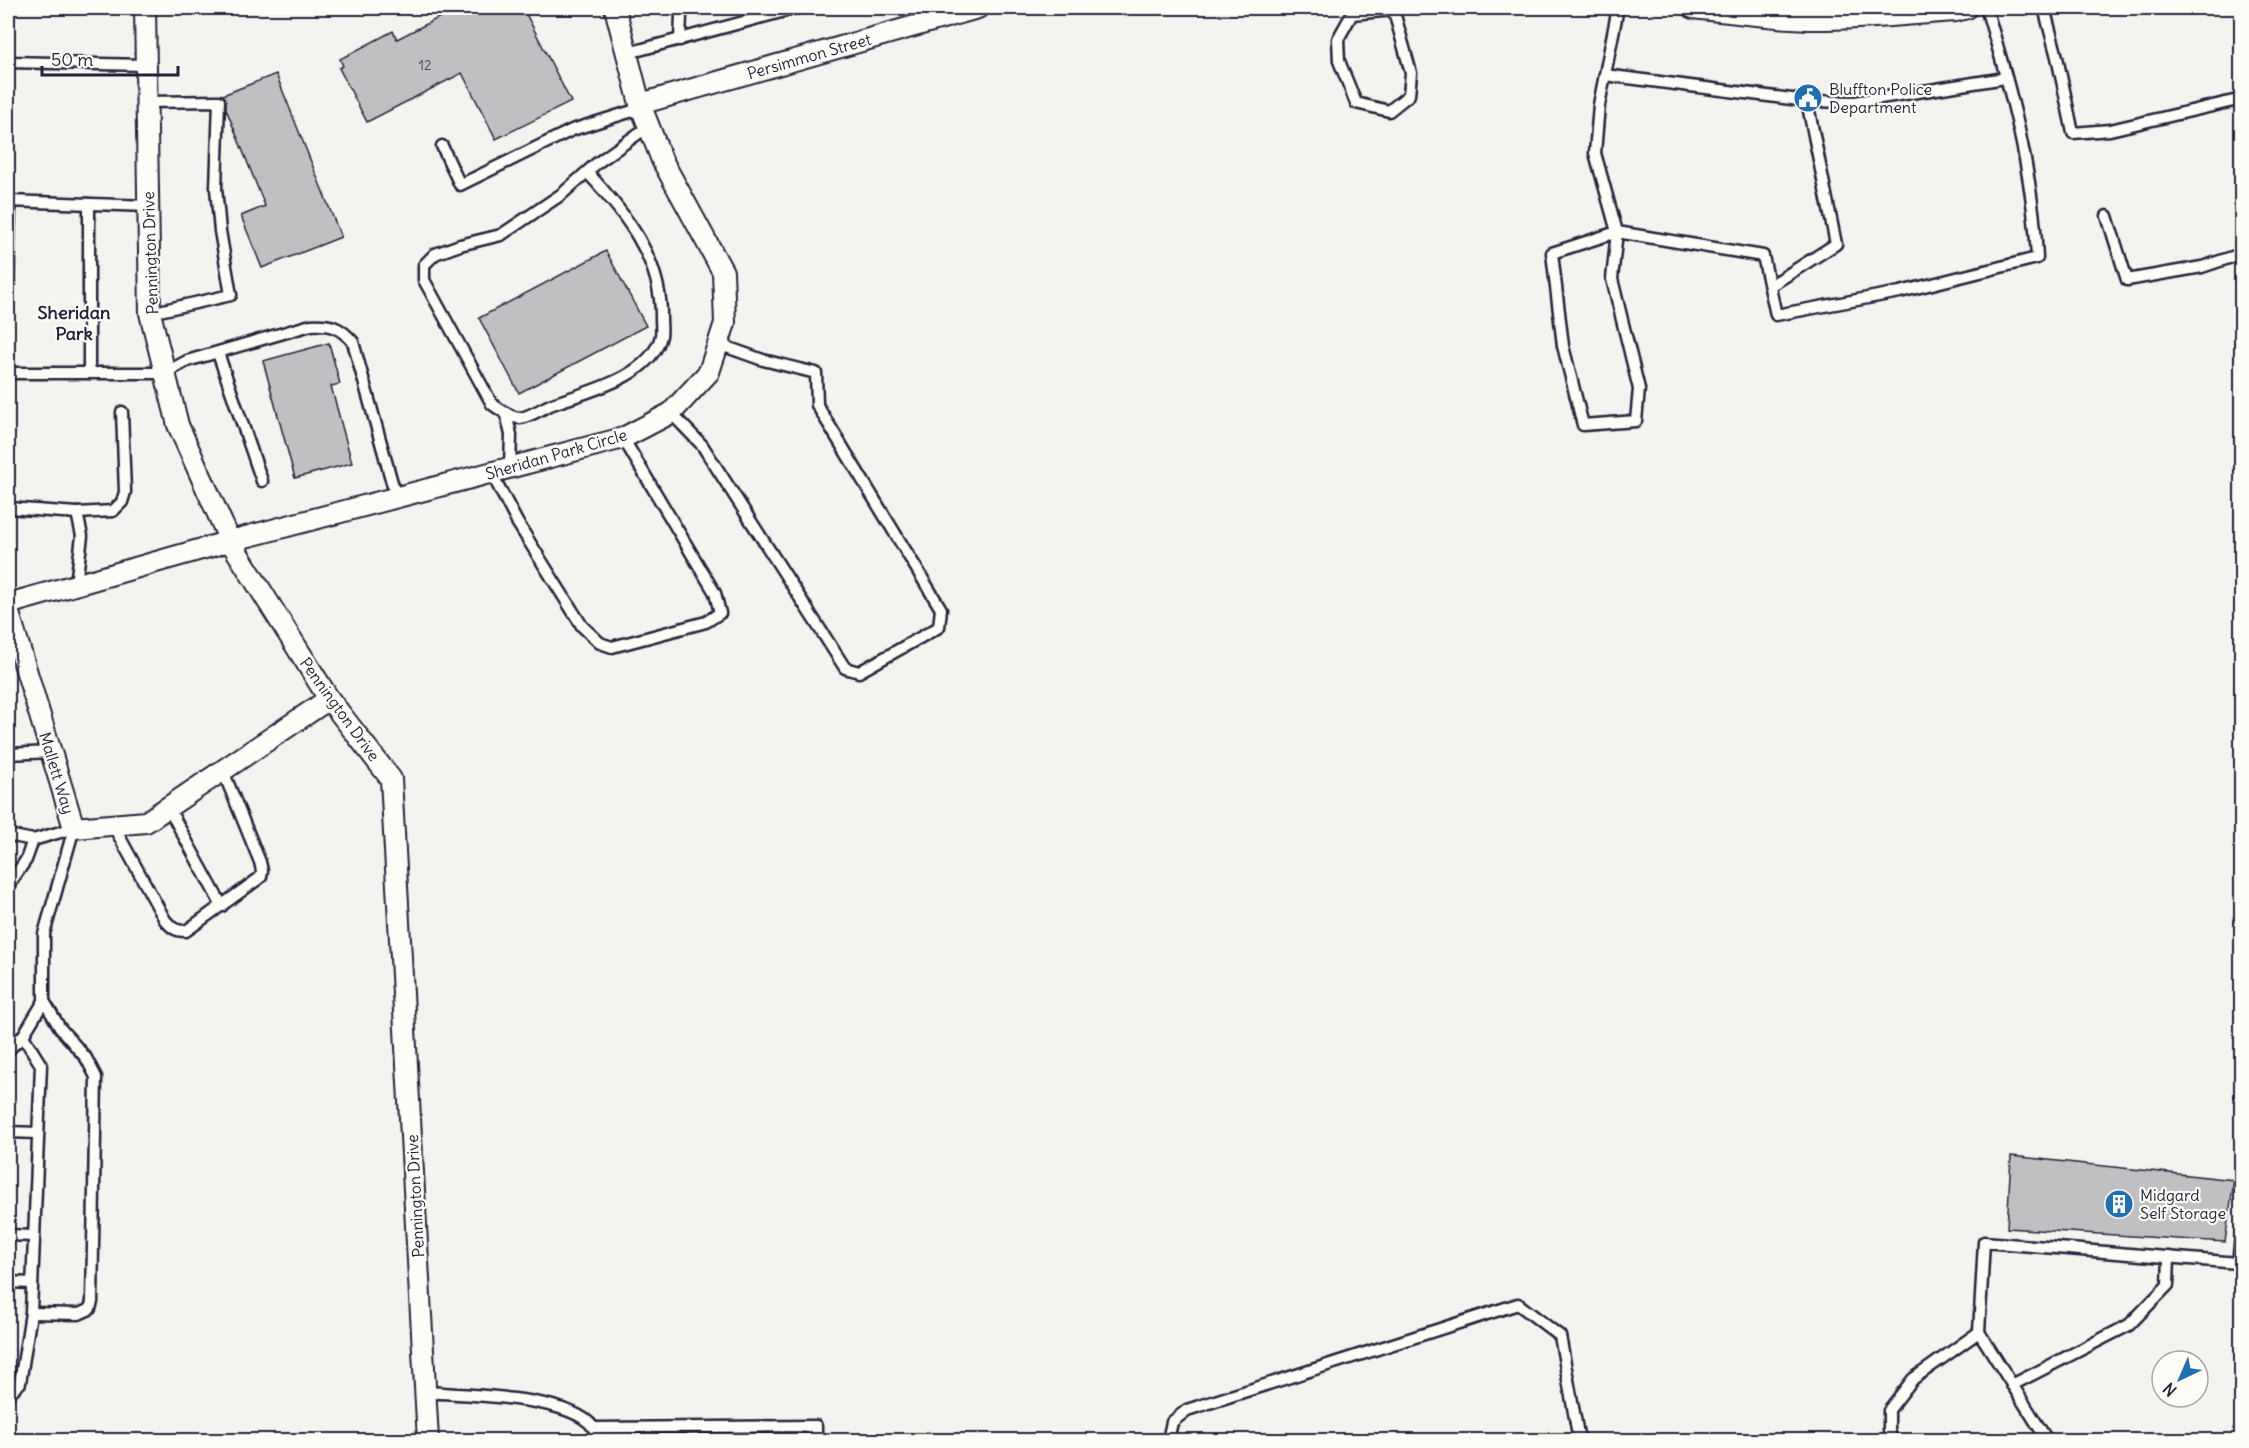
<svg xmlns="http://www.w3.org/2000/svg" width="2249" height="1448" font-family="Delius,sans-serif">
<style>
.building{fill:#c0bfc2;stroke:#22223b;stroke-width:1.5}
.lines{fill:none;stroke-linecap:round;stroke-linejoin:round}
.lane-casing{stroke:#22223b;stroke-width:15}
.street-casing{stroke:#22223b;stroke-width:24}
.lane{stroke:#fdfcf7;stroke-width:10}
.street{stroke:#fdfcf7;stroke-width:20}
.labels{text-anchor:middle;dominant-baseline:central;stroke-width:4.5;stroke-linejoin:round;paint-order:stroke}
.number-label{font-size:14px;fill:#4a495d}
.street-label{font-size:16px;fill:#22223b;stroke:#fdfcf7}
.poi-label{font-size:16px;fill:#22223b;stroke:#fdfcf7;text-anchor:start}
.neighbourhood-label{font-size:18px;font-weight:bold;fill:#22223b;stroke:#fdfcf7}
</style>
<rect width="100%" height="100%" fill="#f4f3ef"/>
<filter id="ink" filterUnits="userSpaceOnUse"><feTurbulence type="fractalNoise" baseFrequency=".0167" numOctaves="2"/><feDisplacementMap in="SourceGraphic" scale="12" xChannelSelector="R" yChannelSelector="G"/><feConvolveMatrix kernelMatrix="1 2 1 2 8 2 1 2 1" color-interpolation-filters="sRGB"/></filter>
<g filter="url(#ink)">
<g class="building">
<polygon points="458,8 523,8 571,102 496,139 462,73 367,122 339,68 343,66 340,59 393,31 397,39"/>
<polygon points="276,74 341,237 262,268 241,216 265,206 226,109 226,101 223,95"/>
<polygon points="606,251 646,326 519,393 479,318"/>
<polygon points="329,343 340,384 331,386 352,463 295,478 263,361"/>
<polygon points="2011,1156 2234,1180 2225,1242 2007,1228"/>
</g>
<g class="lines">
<g class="lane-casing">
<g id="lane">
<polyline points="678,8 681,15 680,40"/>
<path d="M 1618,8 L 1599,105 L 1595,153 L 1617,232 L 1612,279 L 1639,389 L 1636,421 L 1583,425 L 1563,346 L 1552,253 L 1617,232 L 1763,256 L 1776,315 L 1900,292 L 2037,258 C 2033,173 2011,89 1986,8"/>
<polyline points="2044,8 2057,57 2073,133 2110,130 2242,99"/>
<polyline points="1393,10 1352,14 1338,39 1339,61 1356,103 1389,111 1409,95 1411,73 1393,8"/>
<polyline points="628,53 796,8"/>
<polyline points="8,62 146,65"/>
<polyline points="1605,75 1807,101 1855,102 2005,78"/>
<polyline points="147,102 219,101 216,188 220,231 231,295 150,313"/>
<polyline points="442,146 460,185 572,130 642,108"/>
<path d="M 587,172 C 625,213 662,259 661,318 C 661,323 662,330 661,336 C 651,378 585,392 550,405 C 541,409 529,417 520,418 C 511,418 499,409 492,404 L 424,280 L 424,265 L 435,254 L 460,245 L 501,235 L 562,194 L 597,163 L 649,126"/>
<polyline points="8,201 148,206"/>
<polyline points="89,204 89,373"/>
<polyline points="2107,216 2127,280 2202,267 2241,254 2242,251"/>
<polyline points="1770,286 1836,244 1807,101"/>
<polyline points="8,299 10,201"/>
<polyline points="218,353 262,481"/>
<path d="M 8,373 L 165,373 L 187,361 L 311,325 C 331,324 340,327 353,342 L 396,497"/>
<polyline points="506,413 511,435 510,467"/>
<polyline points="671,413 702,445 845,668 859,672 939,627 941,609 817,405 816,373 763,360 718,344"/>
<polyline points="491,472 517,522 582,626 600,643 612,647 706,622 720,613 715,593 623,438"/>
<polyline points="8,508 77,513 82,536 76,584"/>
<polyline points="77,513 113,511 122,502 125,492 122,412"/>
<polyline points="8,754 52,752"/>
<polyline points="168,807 222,906"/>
<path d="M 113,825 L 165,920 C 172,928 175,931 186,931 L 261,877 L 262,871 L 260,862 L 223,771"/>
<polyline points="8,835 33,840 74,828"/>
<polyline points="8,886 26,860 33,840"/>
<polyline points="8,1050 23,1036"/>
<polyline points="8,1132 38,1133"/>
<polyline points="8,1235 34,1236"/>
<polyline points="8,1282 32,1283"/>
<polyline points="31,1313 79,1314 90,1309 92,1302 96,1077 86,1058 60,1028 44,1001"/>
<polyline points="1979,1332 2047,1440"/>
<polyline points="2012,1385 2129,1325 2168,1285 2169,1257"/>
<path d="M 426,1392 C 464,1395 570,1396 593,1427 C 596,1431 596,1436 597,1440"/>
<polyline points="8,1394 20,1383 31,1313 41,1065 23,1036 44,1001 44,934 74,828"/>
<polyline points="595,1428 816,1426 816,1440"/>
<polyline points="1168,1440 1172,1422 1187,1410 1518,1304 1560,1336 1579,1440"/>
<polyline points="1892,1440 1889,1430 1889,1410 1913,1379 1979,1332 1984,1242 2238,1263 2242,1228"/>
</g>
</g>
<g class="street-casing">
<g id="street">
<polyline points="145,8 150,313 178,425 230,541 329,699 391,779 428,1440"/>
<path d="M 1693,8 C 1731,12 1770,18 1808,19 C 1858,20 1907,14 1956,11 L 1967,8"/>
<polyline points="640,104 978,8"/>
<polyline points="8,604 230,541 623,438 671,413 709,372 725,323 723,272 662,160 640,104 615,8"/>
<polyline points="8,610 74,828 146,822 329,699"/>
</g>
</g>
<use href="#lane" class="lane"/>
<use href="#street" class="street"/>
</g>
</g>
<defs>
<g id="civic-disc" transform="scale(1.5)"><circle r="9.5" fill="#1f6fb2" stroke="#fdfcf7"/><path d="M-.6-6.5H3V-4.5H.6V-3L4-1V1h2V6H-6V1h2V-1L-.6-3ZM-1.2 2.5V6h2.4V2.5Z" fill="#fff"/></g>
<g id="building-disc" transform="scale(1.5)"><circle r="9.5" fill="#1f6fb2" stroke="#fdfcf7"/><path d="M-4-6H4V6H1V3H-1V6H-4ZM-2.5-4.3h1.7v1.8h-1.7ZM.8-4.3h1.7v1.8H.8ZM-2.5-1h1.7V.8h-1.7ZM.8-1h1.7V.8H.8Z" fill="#fff"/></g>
</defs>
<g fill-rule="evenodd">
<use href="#civic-disc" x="1808" y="98"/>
<use href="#building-disc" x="2119" y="1204"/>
</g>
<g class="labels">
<g class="number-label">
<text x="425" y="65">12</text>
</g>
<g class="street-label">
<text transform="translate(809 56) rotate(-16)">Persimmon Street</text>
<text transform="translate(150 253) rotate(-92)">Pennington Drive</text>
<text transform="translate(556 454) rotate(-16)">Sheridan Park Circle</text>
<text transform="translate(340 709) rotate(54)">Pennington Drive</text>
<text transform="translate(57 773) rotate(73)">Mallett Way</text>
<text transform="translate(415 1196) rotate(-93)">Pennington Drive</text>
</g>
<g class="poi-label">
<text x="1829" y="89">Bluffton Police<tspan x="1829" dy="18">Department</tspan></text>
<text x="2140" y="1195">Midgard<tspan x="2140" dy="18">Self Storage</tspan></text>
</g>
<g class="neighbourhood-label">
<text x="74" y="312">Sheridan<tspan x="74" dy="21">Park</tspan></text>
</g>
</g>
<rect width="2249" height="1448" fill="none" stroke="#fdfcf7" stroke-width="30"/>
<rect x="15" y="15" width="2219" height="1418" fill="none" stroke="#22223b" stroke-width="2" filter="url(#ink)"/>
<g transform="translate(2180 1379) rotate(224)"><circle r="28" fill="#fdfcf7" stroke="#a5a5ac" stroke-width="1.5"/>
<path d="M0-4.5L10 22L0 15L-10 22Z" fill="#1f6fb2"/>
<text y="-9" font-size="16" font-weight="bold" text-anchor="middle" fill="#22223b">N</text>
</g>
<path d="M42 66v9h136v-9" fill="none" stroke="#22223b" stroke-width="3"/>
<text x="51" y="66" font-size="18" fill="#22223b" stroke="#fdfcf7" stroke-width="4.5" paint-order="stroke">50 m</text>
</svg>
